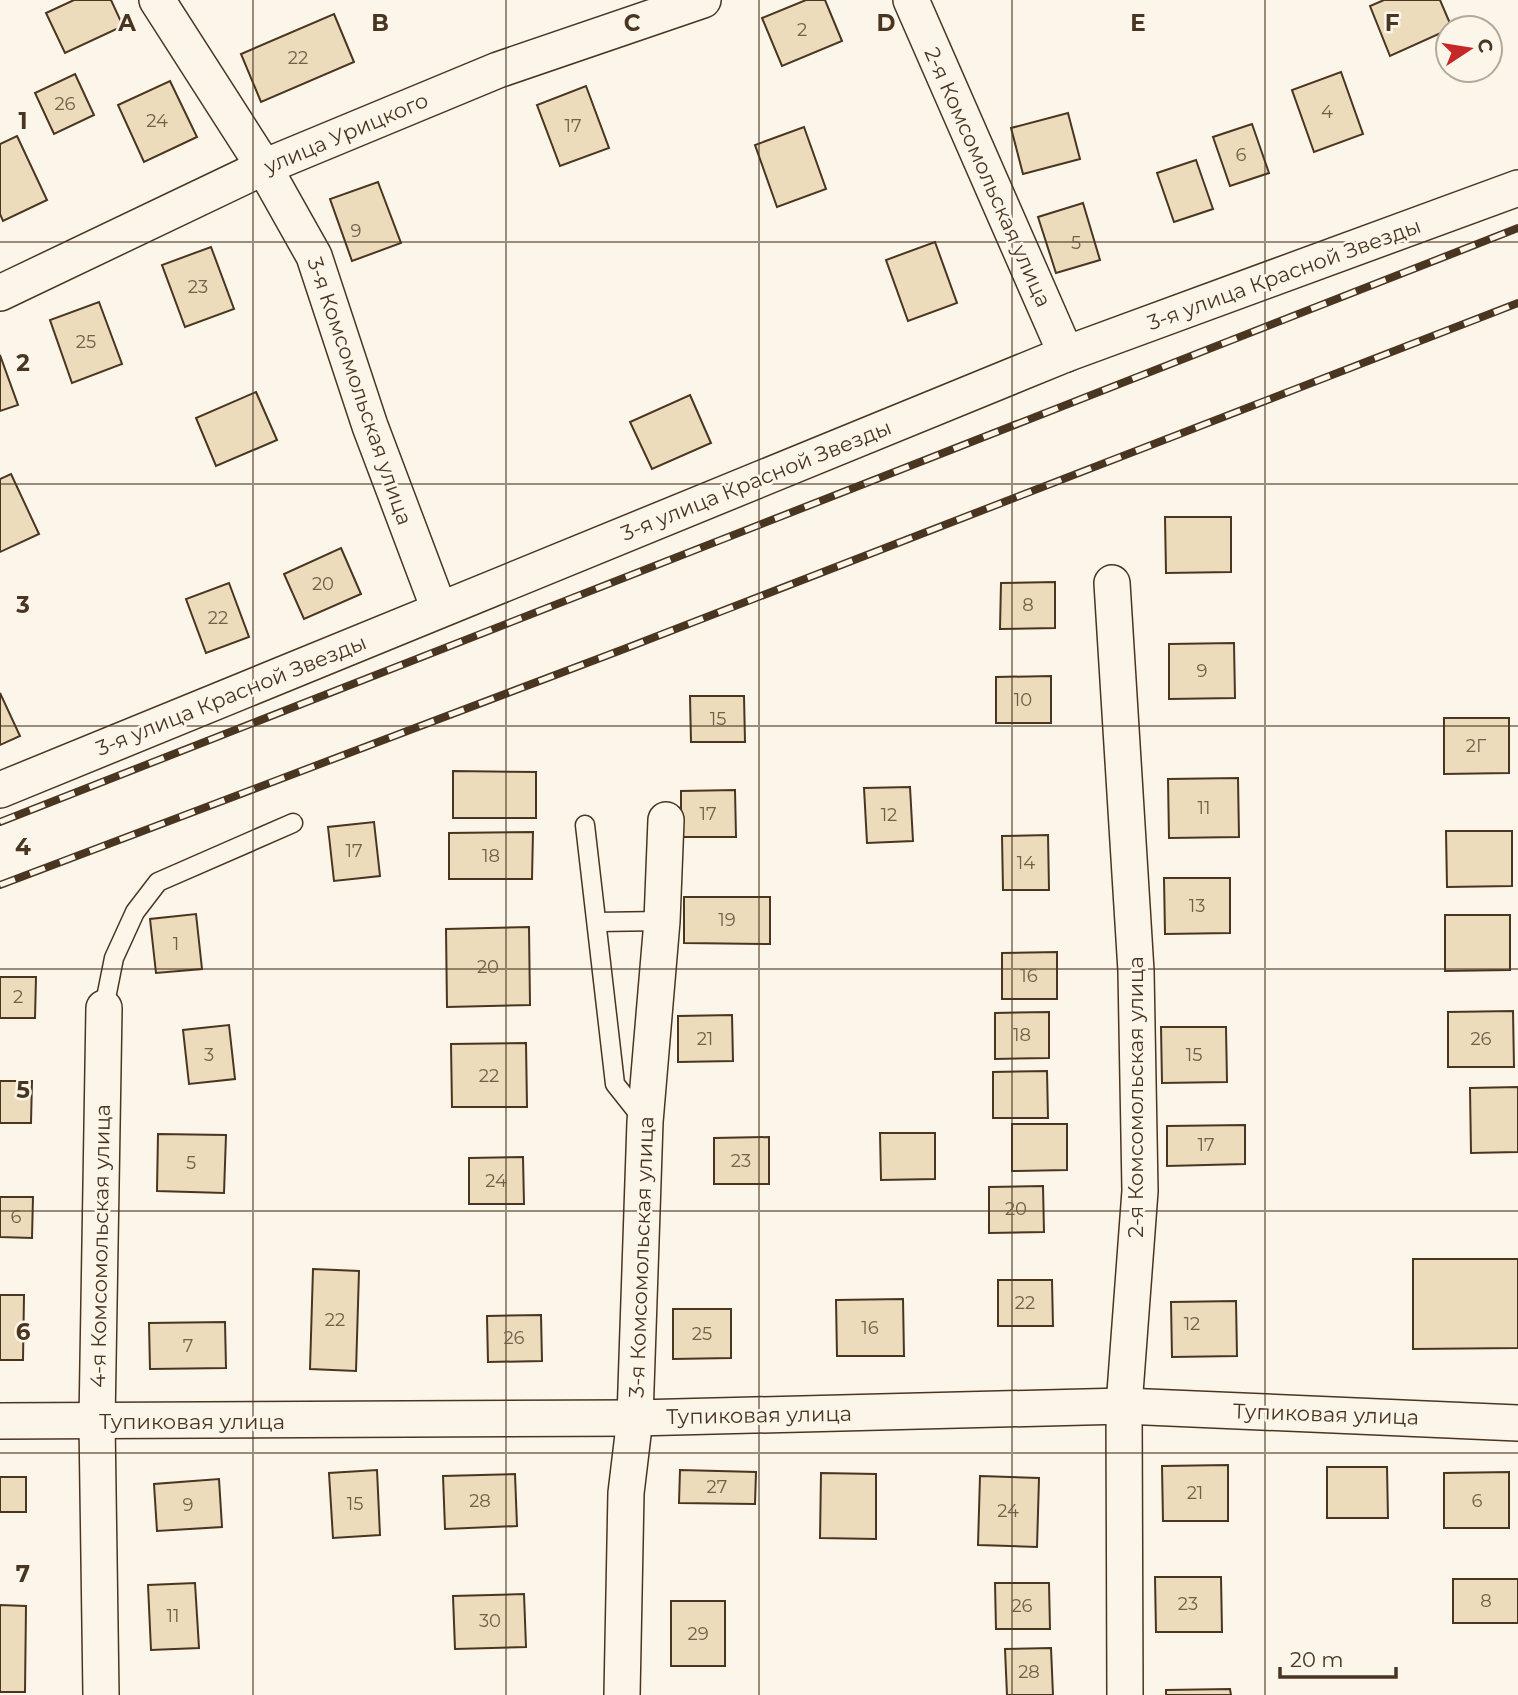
<svg xmlns="http://www.w3.org/2000/svg" width="1518" height="1695" font-family="Montserrat,sans-serif">
<style>
.building{fill:#ecdcbc;stroke:#4a3520;stroke-width:2}
.lines{fill:none;stroke-linecap:round;stroke-linejoin:round}
.service-casing{stroke:#4a3520;stroke-width:21}
.minor-casing{stroke:#4a3520;stroke-width:38}
.service{stroke:#fbf6e9;stroke-width:18}
.minor{stroke:#fbf6e9;stroke-width:35}
.rail-casing{stroke:#4a3520;stroke-width:8}
.rail{stroke:#fbf6e9;stroke-width:5;stroke-dasharray:16;stroke-linecap:butt}
.grid{fill:none;stroke:#4a3520;stroke-width:2;stroke-opacity:0.55}
.labels{text-anchor:middle;dominant-baseline:central;stroke-width:5;stroke-linejoin:round;paint-order:stroke}
.number-label{font-size:18px;fill:#725f47}
.street-label{font-size:21px;fill:#4a3520;stroke:#fbf6e9}
.grid-label{font-size:23px;text-anchor:middle;font-weight:bold;fill:#4a3520;stroke:#fbf6e9;stroke-width:5;stroke-linejoin:round;paint-order:stroke}
</style>
<rect width="100%" height="100%" fill="#fbf6e9"/>
<g class="building">
<polygon points="74,0 111,0 123,26 65,53 46,13"/>
<polygon points="806,0 825,0 842,41 782,66 762,18"/>
<polygon points="1384,0 1440,0 1452,28 1390,56 1370,6"/>
<polygon points="334,14 354,62 261,102 241,54"/>
<polygon points="1341,72 1363,134 1314,152 1292,90"/>
<polygon points="75,74 94,115 54,134 35,93"/>
<polygon points="170,81 197,137 144,162 118,105"/>
<polygon points="586,86 609,148 560,166 537,105"/>
<polygon points="1068,113 1080,159 1023,174 1011,128"/>
<polygon points="1252,124 1269,173 1230,186 1213,137"/>
<polygon points="804,127 826,189 777,207 755,145"/>
<polygon points="17,136 47,200 3,221 0,214 0,144"/>
<polygon points="1196,160 1213,209 1174,222 1157,173"/>
<polygon points="378,182 401,243 352,261 330,199"/>
<polygon points="1083,203 1100,260 1056,273 1038,217"/>
<polygon points="935,242 957,303 908,321 886,260"/>
<polygon points="211,247 234,309 185,327 162,265"/>
<polygon points="99,302 122,364 72,383 50,320"/>
<polygon points="0,355 18,405 0,411"/>
<polygon points="256,392 277,440 216,466 196,418"/>
<polygon points="690,395 711,443 652,469 630,422"/>
<polygon points="11,474 39,534 0,552 0,479"/>
<polygon points="1165,517 1231,517 1231,572 1166,573"/>
<polygon points="341,548 361,594 304,619 284,574"/>
<polygon points="1055,582 1055,628 1000,629 1001,583"/>
<polygon points="229,583 249,637 206,653 186,599"/>
<polygon points="1234,643 1235,698 1169,699 1169,644"/>
<polygon points="1051,676 1051,723 996,723 996,677"/>
<polygon points="0,693 20,736 0,745"/>
<polygon points="690,696 744,696 745,742 691,742"/>
<polygon points="1444,718 1509,718 1509,773 1444,774"/>
<polygon points="453,771 536,772 536,818 453,818"/>
<polygon points="1238,778 1239,837 1169,838 1168,779"/>
<polygon points="910,787 913,841 867,843 864,788"/>
<polygon points="735,790 736,837 681,837 681,791"/>
<polygon points="374,822 380,876 334,881 328,827"/>
<polygon points="1446,831 1512,831 1512,886 1447,887"/>
<polygon points="533,832 532,879 449,879 449,833"/>
<polygon points="1048,835 1049,890 1003,890 1002,836"/>
<polygon points="1164,878 1230,878 1230,933 1165,934"/>
<polygon points="684,897 770,897 770,944 684,943"/>
<polygon points="196,914 202,969 156,973 150,919"/>
<polygon points="1445,915 1510,915 1510,970 1445,971"/>
<polygon points="529,927 530,1005 447,1007 446,929"/>
<polygon points="1057,952 1057,999 1002,999 1002,953"/>
<polygon points="0,977 36,977 35,1018 0,1018"/>
<polygon points="1513,1011 1514,1067 1448,1067 1448,1012"/>
<polygon points="1049,1012 1049,1058 995,1059 995,1013"/>
<polygon points="732,1015 733,1061 678,1062 678,1016"/>
<polygon points="229,1025 235,1079 189,1084 183,1030"/>
<polygon points="1161,1027 1226,1027 1227,1082 1162,1083"/>
<polygon points="526,1043 527,1107 452,1107 451,1044"/>
<polygon points="1047,1071 1048,1118 993,1118 993,1072"/>
<polygon points="0,1081 32,1081 31,1123 0,1123"/>
<polygon points="1518,1087 1518,1152 1471,1153 1470,1088"/>
<polygon points="1012,1124 1067,1124 1067,1170 1012,1171"/>
<polygon points="1245,1125 1245,1164 1167,1166 1167,1126"/>
<polygon points="880,1133 935,1133 935,1179 881,1180"/>
<polygon points="158,1134 226,1135 224,1193 157,1191"/>
<polygon points="769,1137 769,1184 714,1184 714,1138"/>
<polygon points="523,1157 524,1204 469,1204 469,1158"/>
<polygon points="1043,1186 1044,1232 989,1233 989,1187"/>
<polygon points="0,1197 33,1197 32,1238 0,1237"/>
<polygon points="1413,1259 1518,1259 1518,1348 1413,1349"/>
<polygon points="313,1269 359,1271 356,1371 310,1369"/>
<polygon points="998,1280 1052,1280 1053,1326 998,1326"/>
<polygon points="0,1295 24,1295 23,1360 0,1360"/>
<polygon points="903,1299 904,1356 837,1356 836,1300"/>
<polygon points="1236,1301 1237,1356 1172,1357 1171,1302"/>
<polygon points="673,1309 731,1309 731,1358 673,1359"/>
<polygon points="541,1315 542,1361 488,1362 487,1316"/>
<polygon points="225,1322 226,1368 150,1369 149,1323"/>
<polygon points="1228,1465 1228,1521 1163,1521 1162,1466"/>
<polygon points="1327,1467 1387,1467 1388,1518 1327,1518"/>
<polygon points="377,1470 380,1535 333,1538 329,1473"/>
<polygon points="680,1470 756,1472 755,1504 679,1503"/>
<polygon points="1509,1472 1509,1528 1444,1528 1444,1473"/>
<polygon points="821,1473 876,1474 876,1539 820,1538"/>
<polygon points="515,1474 517,1526 445,1529 443,1476"/>
<polygon points="980,1476 1039,1478 1037,1547 978,1545"/>
<rect x="0" y="1477" width="26" height="35"/>
<polygon points="219,1479 222,1527 157,1531 154,1484"/>
<polygon points="1155,1577 1221,1577 1222,1632 1156,1632"/>
<rect x="1453" y="1579" width="65" height="44"/>
<polygon points="195,1583 199,1648 151,1650 148,1585"/>
<polygon points="995,1583 1049,1583 1050,1629 996,1629"/>
<polygon points="524,1594 526,1647 455,1649 453,1596"/>
<rect x="671" y="1601" width="54" height="65"/>
<polygon points="0,1605 26,1606 25,1692 0,1692"/>
<polygon points="1051,1648 1053,1695 1007,1695 1005,1649"/>
<polygon points="1230,1689 1231,1695 1166,1695 1166,1690"/>
</g>
<g class="lines">
<g class="service-casing">
<g id="service">
<polyline points="585,825 615,1084 642,1118"/>
<polyline points="597,922 662,921"/>
<polyline points="104,1008 114,958 135,912 158,882 293,823"/>
</g>
</g>
<g class="minor-casing">
<g id="minor">
<polyline points="157,0 264,167 314,256 370,426 439,609"/>
<polyline points="911,0 1066,354"/>
<polyline points="0,293 264,167 498,70 703,0"/>
<polyline points="1112,583 1136,971 1140,1191 1124,1406 1125,1695"/>
<polyline points="0,790 1066,354 1518,188"/>
<polyline points="0,1421 635,1418 1124,1406 1518,1423"/>
<polyline points="101,1695 97,1422 104,1008"/>
<polyline points="622,1695 626,1493 635,1418 645,1122 662,921 666,820"/>
</g>
</g>
<use href="#service" class="service"/>
<use href="#minor" class="minor"/>
<g class="rail-casing">
<g id="rail">
<polyline points="0,822 1518,228"/>
<polyline points="0,885 624,649 1518,303"/>
</g>
</g>
<use href="#rail" class="rail"/>
</g>
<path class="grid" d="M 253,0 L 253,1695M 506,0 L 506,1695M 759,0 L 759,1695M 1012,0 L 1012,1695M 1265,0 L 1265,1695M 0,242 L 1518,242M 0,484 L 1518,484M 0,726 L 1518,726M 0,969 L 1518,969M 0,1211 L 1518,1211M 0,1453 L 1518,1453"/>
<g class="labels">
<g class="number-label">
<text x="802" y="30">2</text>
<text x="298" y="58">22</text>
<text x="65" y="104">26</text>
<text x="1327" y="112">4</text>
<text x="157" y="121">24</text>
<text x="573" y="126">17</text>
<text x="1241" y="155">6</text>
<text x="356" y="231">9</text>
<text x="1076" y="243">5</text>
<text x="198" y="287">23</text>
<text x="86" y="342">25</text>
<text x="323" y="584">20</text>
<text x="1028" y="605">8</text>
<text x="218" y="618">22</text>
<text x="1202" y="671">9</text>
<text x="1023" y="700">10</text>
<text x="718" y="719">15</text>
<text x="1476" y="746">2Г</text>
<text x="1204" y="808">11</text>
<text x="708" y="814">17</text>
<text x="889" y="815">12</text>
<text x="354" y="851">17</text>
<text x="491" y="856">18</text>
<text x="1026" y="863">14</text>
<text x="1197" y="906">13</text>
<text x="727" y="920">19</text>
<text x="176" y="944">1</text>
<text x="488" y="967">20</text>
<text x="1029" y="976">16</text>
<text x="18" y="997">2</text>
<text x="1022" y="1035">18</text>
<text x="705" y="1039">21</text>
<text x="1481" y="1039">26</text>
<text x="209" y="1055">3</text>
<text x="1194" y="1055">15</text>
<text x="489" y="1076">22</text>
<text x="1206" y="1145">17</text>
<text x="741" y="1161">23</text>
<text x="191" y="1163">5</text>
<text x="496" y="1181">24</text>
<text x="1016" y="1209">20</text>
<text x="16" y="1217">6</text>
<text x="1025" y="1303">22</text>
<text x="335" y="1320">22</text>
<text x="1192" y="1324">12</text>
<text x="870" y="1328">16</text>
<text x="702" y="1334">25</text>
<text x="514" y="1338">26</text>
<text x="188" y="1346">7</text>
<text x="717" y="1487">27</text>
<text x="1195" y="1493">21</text>
<text x="480" y="1501">28</text>
<text x="1477" y="1501">6</text>
<text x="355" y="1504">15</text>
<text x="188" y="1505">9</text>
<text x="1008" y="1511">24</text>
<text x="1486" y="1601">8</text>
<text x="1188" y="1604">23</text>
<text x="1022" y="1606">26</text>
<text x="173" y="1616">11</text>
<text x="490" y="1621">30</text>
<text x="698" y="1634">29</text>
<text x="1029" y="1672">28</text>
</g>
<g class="street-label">
<text transform="translate(346 133) rotate(-23)">улица Урицкого</text>
<text transform="translate(988 177) rotate(66)">2-я Комсомольская улица</text>
<text transform="translate(1284 274) rotate(-20)">3-я улица Красной Звезды</text>
<text transform="translate(360 391) rotate(71)">3-я Комсомольская улица</text>
<text transform="translate(756 480) rotate(-22)">3-я улица Красной Звезды</text>
<text transform="translate(231 695) rotate(-22)">3-я улица Красной Звезды</text>
<text transform="translate(1135 1097) rotate(-90)">2-я Комсомольская улица</text>
<text transform="translate(100 1246) rotate(-89)">4-я Комсомольская улица</text>
<text transform="translate(641 1257) rotate(-88)">3-я Комсомольская улица</text>
<text transform="translate(1326 1414) rotate(2)">Тупиковая улица</text>
<text transform="translate(759 1415) rotate(-1)">Тупиковая улица</text>
<text x="192" y="1421">Тупиковая улица</text>
</g>
</g>
<g class="grid-label">
<text x="127" y="31">A</text>
<text x="380" y="31">B</text>
<text x="632" y="31">C</text>
<text x="886" y="31">D</text>
<text x="1138" y="31">E</text>
<text x="1392" y="31">F</text>
<text x="23" y="129">1</text>
<text x="23" y="371">2</text>
<text x="23" y="613">3</text>
<text x="23" y="855">4</text>
<text x="23" y="1098">5</text>
<text x="23" y="1340">6</text>
<text x="23" y="1582">7</text>
</g>
<g transform="translate(1469 49) rotate(78)"><circle r="33" fill="#fbf6e9" stroke="#b4a999" stroke-width="2"/>
<path d="M0-5L12 26L0 18L-12 26Z" fill="#c62828"/>
<text y="-10" font-size="19" font-weight="bold" text-anchor="middle" fill="#4a3520">С</text>
</g>
<path d="M1280 1667v10h116v-10" fill="none" stroke="#4a3520" stroke-width="3.5"/>
<text x="1290" y="1667" font-size="21" fill="#4a3520" stroke="#fbf6e9" stroke-width="5" paint-order="stroke">20 m</text>
</svg>
